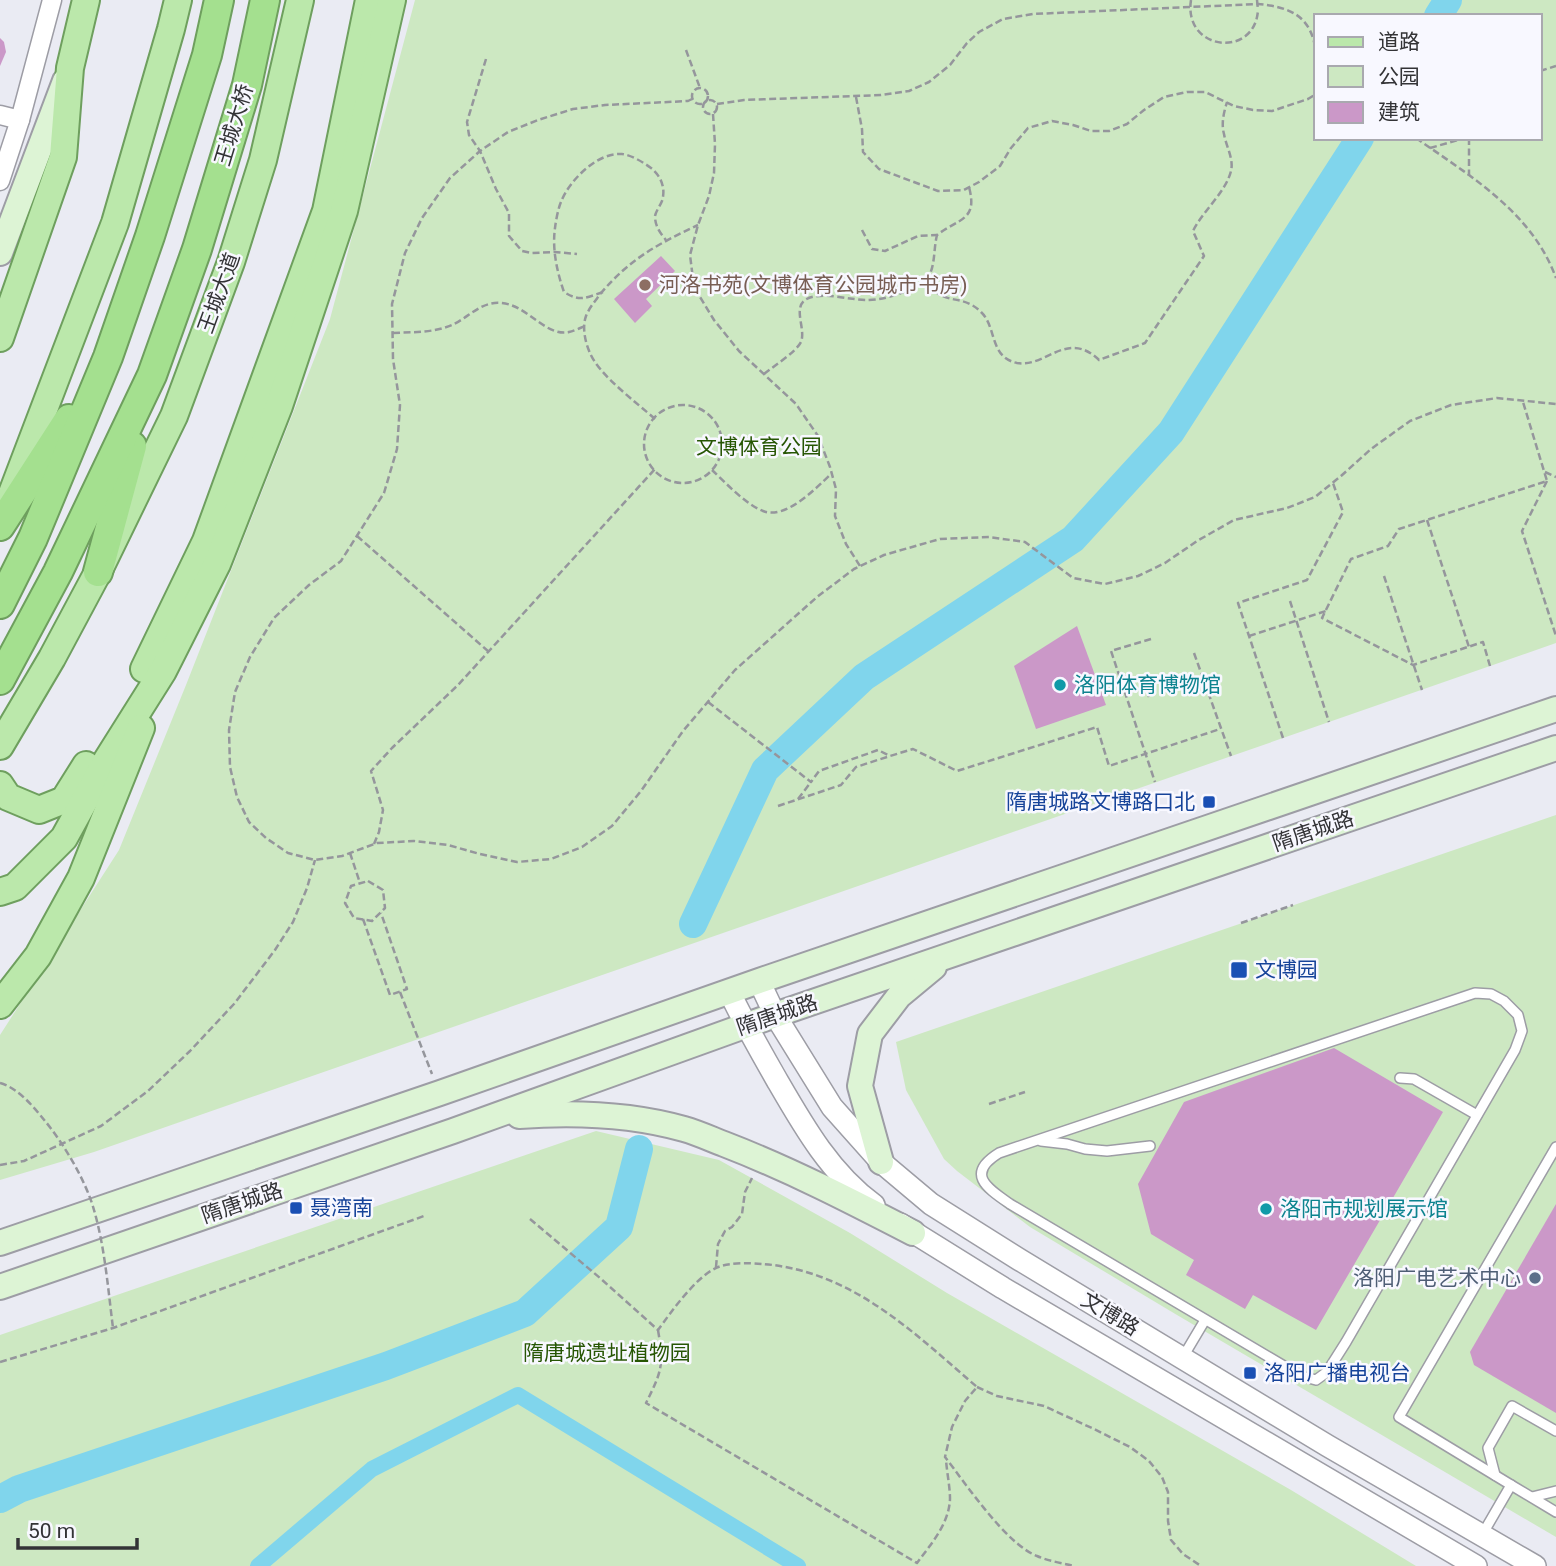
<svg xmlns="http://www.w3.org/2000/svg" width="1556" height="1566" font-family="Roboto,'Noto Sans SC',sans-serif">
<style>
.green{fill:#cde8c2;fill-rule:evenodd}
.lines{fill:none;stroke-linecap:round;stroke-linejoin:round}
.canal{stroke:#80d5ec;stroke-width:16}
.river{stroke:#80d5ec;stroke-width:28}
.building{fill:#cb98c8}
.service-casing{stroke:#9d9da5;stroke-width:12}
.minor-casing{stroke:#9d9da5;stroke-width:21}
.tertiary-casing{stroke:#9d9da5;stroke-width:24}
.secondary-casing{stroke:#9d9da5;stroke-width:28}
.primary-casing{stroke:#6e9f5e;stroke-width:30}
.trunk-casing{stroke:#6e9f5e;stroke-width:32}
.path{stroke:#95969c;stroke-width:2.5;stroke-dasharray:7 3.5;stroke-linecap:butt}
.service{stroke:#fff;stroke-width:9}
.minor{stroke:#fff;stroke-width:18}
.tertiary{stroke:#fff;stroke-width:21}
.secondary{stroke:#ddf4d5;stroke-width:24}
.primary{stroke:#bbe8ab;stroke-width:26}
.trunk{stroke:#a4e08f;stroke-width:28}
.path-bridge{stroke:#95969c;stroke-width:2.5;stroke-dasharray:7 3.5;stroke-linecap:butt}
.education-dot{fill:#8d6e63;stroke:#f8f8ff;stroke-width:2.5}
.culture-dot{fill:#0f9aa8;stroke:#f8f8ff;stroke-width:2.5}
.transit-dot{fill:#1a4fb4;stroke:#f8f8ff;stroke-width:2.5}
.service-dot{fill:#5c6f8a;stroke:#f8f8ff;stroke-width:2.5}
.labels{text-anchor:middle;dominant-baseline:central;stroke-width:5;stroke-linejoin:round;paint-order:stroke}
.street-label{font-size:21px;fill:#333336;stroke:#f8f8ff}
.education-label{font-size:21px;fill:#785e54;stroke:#f8f8ff;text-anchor:start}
.park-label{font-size:21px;fill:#275604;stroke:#f8f8ff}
.culture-label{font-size:21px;fill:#0d838f;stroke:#f8f8ff;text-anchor:start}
.transit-label{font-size:21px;fill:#164399;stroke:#f8f8ff;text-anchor:start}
.service-label{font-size:21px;fill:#4e5e75;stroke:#f8f8ff;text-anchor:end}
</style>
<rect width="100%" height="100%" fill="#eaebf3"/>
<g class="green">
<path d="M 415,0 L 1556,0 L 1556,643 L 94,1152 L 0,1180 L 0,1035 L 119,850 L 186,685 L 330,319 ZM 1316,16 L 1540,16 L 1540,138 L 1316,138 Z"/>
<polygon points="1556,815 1556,1537 1177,1315 1030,1227 957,1171 944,1159 906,1090 896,1042"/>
<polygon points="596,1131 719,1160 850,1233 947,1293 1291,1490 1416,1566 0,1566 0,1335"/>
</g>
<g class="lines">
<polyline class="canal" points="258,1566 372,1469 518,1395 798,1566"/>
<g class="river">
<polyline points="1438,16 1448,0"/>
<polyline points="693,924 765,770 864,677 1073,539 1171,432 1360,138"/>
<polyline points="0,1499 19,1489 386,1366 525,1313 619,1227 639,1149"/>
</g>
</g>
<g class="building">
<polygon points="0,38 4,42 6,52 0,66"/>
<polygon points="661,256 675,271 646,299 652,306 635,323 614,299"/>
<polygon points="1077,626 1106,705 1036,729 1014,666"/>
<polygon points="1334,1048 1443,1112 1316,1330 1253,1295 1245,1309 1186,1275 1194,1260 1151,1234 1138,1184 1184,1102"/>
<polygon points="1556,1204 1556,1413 1474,1365 1470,1352"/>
</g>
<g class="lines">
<g class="service-casing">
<g id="service">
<path d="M 1475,993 L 1491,994 L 1504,1001 L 1518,1015 L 1522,1031 L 1515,1050 L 1346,1342 L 1327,1372 L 1316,1380 L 1301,1376 L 1010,1204 C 987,1188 965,1174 999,1153 Z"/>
<polyline points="1400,1078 1414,1079 1477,1115"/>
<polyline points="1041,1141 1067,1144 1085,1149 1107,1151 1150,1146"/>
<polyline points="1183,1357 1205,1320"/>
<polyline points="1495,1475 1488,1448 1512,1406 1556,1431"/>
<polyline points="1511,1485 1399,1417 1556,1147"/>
<polyline points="1532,1497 1556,1491"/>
<polyline points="1482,1535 1511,1485 1556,1512"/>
</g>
</g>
<g class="minor-casing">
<g id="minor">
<polyline points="0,115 20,120"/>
<polyline points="0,181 20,120 52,0"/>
</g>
</g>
<g class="tertiary-casing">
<g id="tertiary">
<polyline points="759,981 775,1015 832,1107 881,1162 931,1204 1020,1260 1328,1446 1535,1566"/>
<path d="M 729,991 C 744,1023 761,1052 778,1082 C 804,1127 831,1174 874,1205"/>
<polyline points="900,1224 1003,1288 1476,1566"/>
</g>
</g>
<g class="secondary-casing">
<g id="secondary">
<polyline points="0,253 65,81"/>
<path d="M 519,1116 C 574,1112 631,1114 684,1129 C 698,1133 711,1139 724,1144 C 789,1169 851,1201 913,1233"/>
<polyline points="881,1162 860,1086 870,1034 899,996 934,967"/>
<polyline points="0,1243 440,1093 759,981 1556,709"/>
<polyline points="0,1287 453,1131 775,1015 1556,748"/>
</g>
</g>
<g class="primary-casing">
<g id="primary">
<polyline points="0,338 63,157 70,68 86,0"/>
<polyline points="11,496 115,223 171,29 178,0"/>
<polyline points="144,669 206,541 326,211 369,0"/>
<polyline points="0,746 52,658 98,572 174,416 231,262 263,160 300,0"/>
<polyline points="0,785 8,797 39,810 64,800 86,765"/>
<polyline points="0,892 15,887 64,838 107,760 163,671 217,564 279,406 344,211 392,0"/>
<polyline points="0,1005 38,956 81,878 141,728"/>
</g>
</g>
<g class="trunk-casing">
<g id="trunk">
<polyline points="0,526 69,419"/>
<polyline points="98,572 132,446"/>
<polyline points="0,604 33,538 108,357 150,236 207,55 219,0"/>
<polyline points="0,680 58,572 152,375 197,249 247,85 265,0"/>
</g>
</g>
<g class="path">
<polyline points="1257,0 1258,10"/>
<polyline points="686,50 700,88"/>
<polyline points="486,59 467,122 469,135 480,151 496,189 509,213 509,236 522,251 531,253 554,252 577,254"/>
<polyline points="1540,71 1556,66"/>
<circle cx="700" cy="96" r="8"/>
<polyline points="856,97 862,129 863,152 879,169 938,191 964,190 979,182 1000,166 1011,148 1028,128 1052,121 1073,125 1091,131 1109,131 1127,124 1144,110 1164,97 1187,92 1205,92 1234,106 1253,110 1272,111 1308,99 1316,94"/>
<polyline points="692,99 688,101 605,105 573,109 538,120 508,132 480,151 450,178 422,218 405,253 392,304 393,359 400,405 397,449 384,493 341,561 309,585 274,618 250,657 235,692 229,730 230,767 237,797 249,822 266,838 288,853 315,860 342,856 377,843 414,841 448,845 480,854 517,862 551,859 582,847 612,826 641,791 683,731 735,670 817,597 854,569 884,555 940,539 989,537 1025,542 1073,578 1105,584 1138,576 1165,563 1197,541 1234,520 1287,508 1315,497 1341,476 1371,449 1410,421 1451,405 1497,398 1556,404"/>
<circle cx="710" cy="107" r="7"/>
<path d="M 717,104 L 744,100 L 881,95 L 909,91 L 929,82 L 950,65 L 967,43 L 979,32 L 1003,19 L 1033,14 L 1258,4 C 1292,7 1312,17 1316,53"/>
<polyline points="713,114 715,144 714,173 709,196 698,225 690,255 694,287 714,320 739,351 796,404 818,436 830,467 836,489 835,516 846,544 860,566"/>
<path d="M 1416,138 C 1470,176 1532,212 1556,278"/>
<polyline points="1469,138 1469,176"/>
<polyline points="1430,148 1465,138"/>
<polyline points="862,230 872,249 885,251 918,236 937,235"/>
<path d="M 926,281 C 936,267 933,251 937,235 C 959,218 978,221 969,187"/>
<path d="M 603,292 C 585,298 580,302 564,292 C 557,272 552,249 555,228 C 556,220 558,209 561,202 C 569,181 597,152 622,154 C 631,155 643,162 651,168 C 661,176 666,188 662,201 C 660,206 656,211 655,216 C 655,226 660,233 666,240"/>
<path d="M 393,333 C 413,332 433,333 452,325 C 468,318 481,301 501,303 C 528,305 545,337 569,332 C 574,331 580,328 585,326"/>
<path d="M 764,374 C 774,366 796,352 801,342 C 806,329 793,309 805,300 C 820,290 852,301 869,300 C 891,299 908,291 926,281 C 944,308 961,292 981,312 C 997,327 989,357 1017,363 C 1046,368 1067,329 1099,360 L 1145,343 L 1204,256 L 1193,231 C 1202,212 1226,192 1231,171 C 1234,159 1226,146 1224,134 C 1221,123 1224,112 1227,102"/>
<circle cx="683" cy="444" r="39"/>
<path d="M 655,419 C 636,402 599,375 590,353 C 585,342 582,327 586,316 C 589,308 596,300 601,293 C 631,258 658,244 698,225"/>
<path d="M 712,470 C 726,483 745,504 763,511 C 786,520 816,488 831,474"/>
<polyline points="1545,472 1556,477"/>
<polyline points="1547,481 1522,531 1556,636"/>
<polyline points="1427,520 1469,647"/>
<polyline points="357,536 489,652"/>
<polyline points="1384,576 1422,690"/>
<polyline points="1290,601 1329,722"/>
<polyline points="1249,636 1326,611"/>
<polyline points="1151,639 1111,651 1155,782"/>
<polyline points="1194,653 1231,756"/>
<polyline points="1490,666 1483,642 1413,665 1322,618 1351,559 1388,546 1399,529 1547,481 1523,402"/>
<polyline points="1147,691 1149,697"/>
<polyline points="708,702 811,782 819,771 878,750 890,756 913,749 957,771 1097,727 1109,766 1220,729"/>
<polyline points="1283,738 1238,603 1307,580 1343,512 1333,483"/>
<polyline points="798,799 811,782"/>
<polyline points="778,806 841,785 856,767 890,756"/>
<polyline points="374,844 379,832 383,810 371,771 392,748 458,685 655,469"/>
<polyline points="350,853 360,883"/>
<polygon points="368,881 383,890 385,908 372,921 354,918 345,903 351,886"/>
<polyline points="363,919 390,995 407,989 381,913"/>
<polyline points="1241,923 1293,905"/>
<polyline points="400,992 432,1074"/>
<polyline points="989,1104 1025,1092"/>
<polyline points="0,1165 24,1161 101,1126 148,1091 190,1051 234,1004 275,950 293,922 307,888 315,860"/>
<path d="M 530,1219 L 600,1278 L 658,1330 C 671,1312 696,1277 716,1268 C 728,1262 750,1263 763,1264 C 852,1271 913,1332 977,1387 L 965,1401 L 952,1427 L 945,1457 C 966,1484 1006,1544 1037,1556 C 1048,1561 1062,1563 1074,1566"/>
<polyline points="716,1267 718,1244 725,1231 732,1227 742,1214 745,1192 752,1178"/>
<path d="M 658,1330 C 664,1365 662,1371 646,1403 L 917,1563 C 931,1544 949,1524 950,1499 C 950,1487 947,1473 946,1460"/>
<polyline points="0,1362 113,1328 424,1216"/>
<polyline points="977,1387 997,1396 1044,1406 1094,1429 1130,1447 1149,1461 1162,1477 1168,1492 1168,1521 1171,1540 1183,1554 1201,1566"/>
</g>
<use href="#service" class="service"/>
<use href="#minor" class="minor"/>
<use href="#tertiary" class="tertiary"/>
<use href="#secondary" class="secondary"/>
<use href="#primary" class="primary"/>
<use href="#trunk" class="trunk"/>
<g class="path-bridge">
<path d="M 1191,0 C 1183,51 1255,59 1258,10"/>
<path d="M 0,1083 C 18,1088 33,1106 45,1121 C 64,1144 86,1181 94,1210 C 105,1248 108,1289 113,1328"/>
</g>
</g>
<circle class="education-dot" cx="645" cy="285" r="7"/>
<g class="culture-dot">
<circle cx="1060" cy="685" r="7"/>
<circle cx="1266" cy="1209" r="7"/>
</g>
<g class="transit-dot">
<rect x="1202" y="795" width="14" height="14" rx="3.5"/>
<rect x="1230" y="961" width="18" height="18" rx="3.5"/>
<rect x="289" y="1201" width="14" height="14" rx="3.5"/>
<rect x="1243" y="1366" width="14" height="14" rx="3.5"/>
</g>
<circle class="service-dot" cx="1535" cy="1278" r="7"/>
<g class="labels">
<g class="street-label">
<text transform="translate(234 125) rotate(-73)">王城大桥</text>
<text transform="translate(219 293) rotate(-70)">王城大道</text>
<text transform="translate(1313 831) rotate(-19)">隋唐城路</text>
<text transform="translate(777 1015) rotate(-19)">隋唐城路</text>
<text transform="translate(242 1203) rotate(-19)">隋唐城路</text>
<text transform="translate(1110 1314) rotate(31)">文博路</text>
</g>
<g class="education-label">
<text x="659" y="285">河洛书苑(文博体育公园城市书房)</text>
</g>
<g class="park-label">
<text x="759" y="447">文博体育公园</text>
<text x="607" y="1353">隋唐城遗址植物园</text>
</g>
<g class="culture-label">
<text x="1074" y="685">洛阳体育博物馆</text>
<text x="1280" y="1209">洛阳市规划展示馆</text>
</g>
<g class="transit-label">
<text x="1195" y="802" text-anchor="end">隋唐城路文博路口北</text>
<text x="1255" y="970">文博园</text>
<text x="310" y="1208">聂湾南</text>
<text x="1264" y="1373">洛阳广播电视台</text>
</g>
<g class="service-label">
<text x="1521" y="1278">洛阳广电艺术中心</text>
</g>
</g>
<rect x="1314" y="14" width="228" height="126" fill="#f8f8ff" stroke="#a9a9af" stroke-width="2"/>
<rect x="1328" y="37" width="35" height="10" fill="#bbe8ab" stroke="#a9a9af" stroke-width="2"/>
<text x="1378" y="49" font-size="21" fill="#333336">道路</text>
<rect x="1328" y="66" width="35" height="21" fill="#cde8c2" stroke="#a9a9af" stroke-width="2"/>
<text x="1378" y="84" font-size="21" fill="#333336">公园</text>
<rect x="1328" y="102" width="35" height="21" fill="#cb98c8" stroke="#a9a9af" stroke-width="2"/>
<text x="1378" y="119" font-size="21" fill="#333336">建筑</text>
<path d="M18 1538v10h119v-10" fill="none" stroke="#333336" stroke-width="3.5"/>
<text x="28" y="1538" font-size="21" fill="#333336" stroke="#f8f8ff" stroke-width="5" paint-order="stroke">50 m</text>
</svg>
